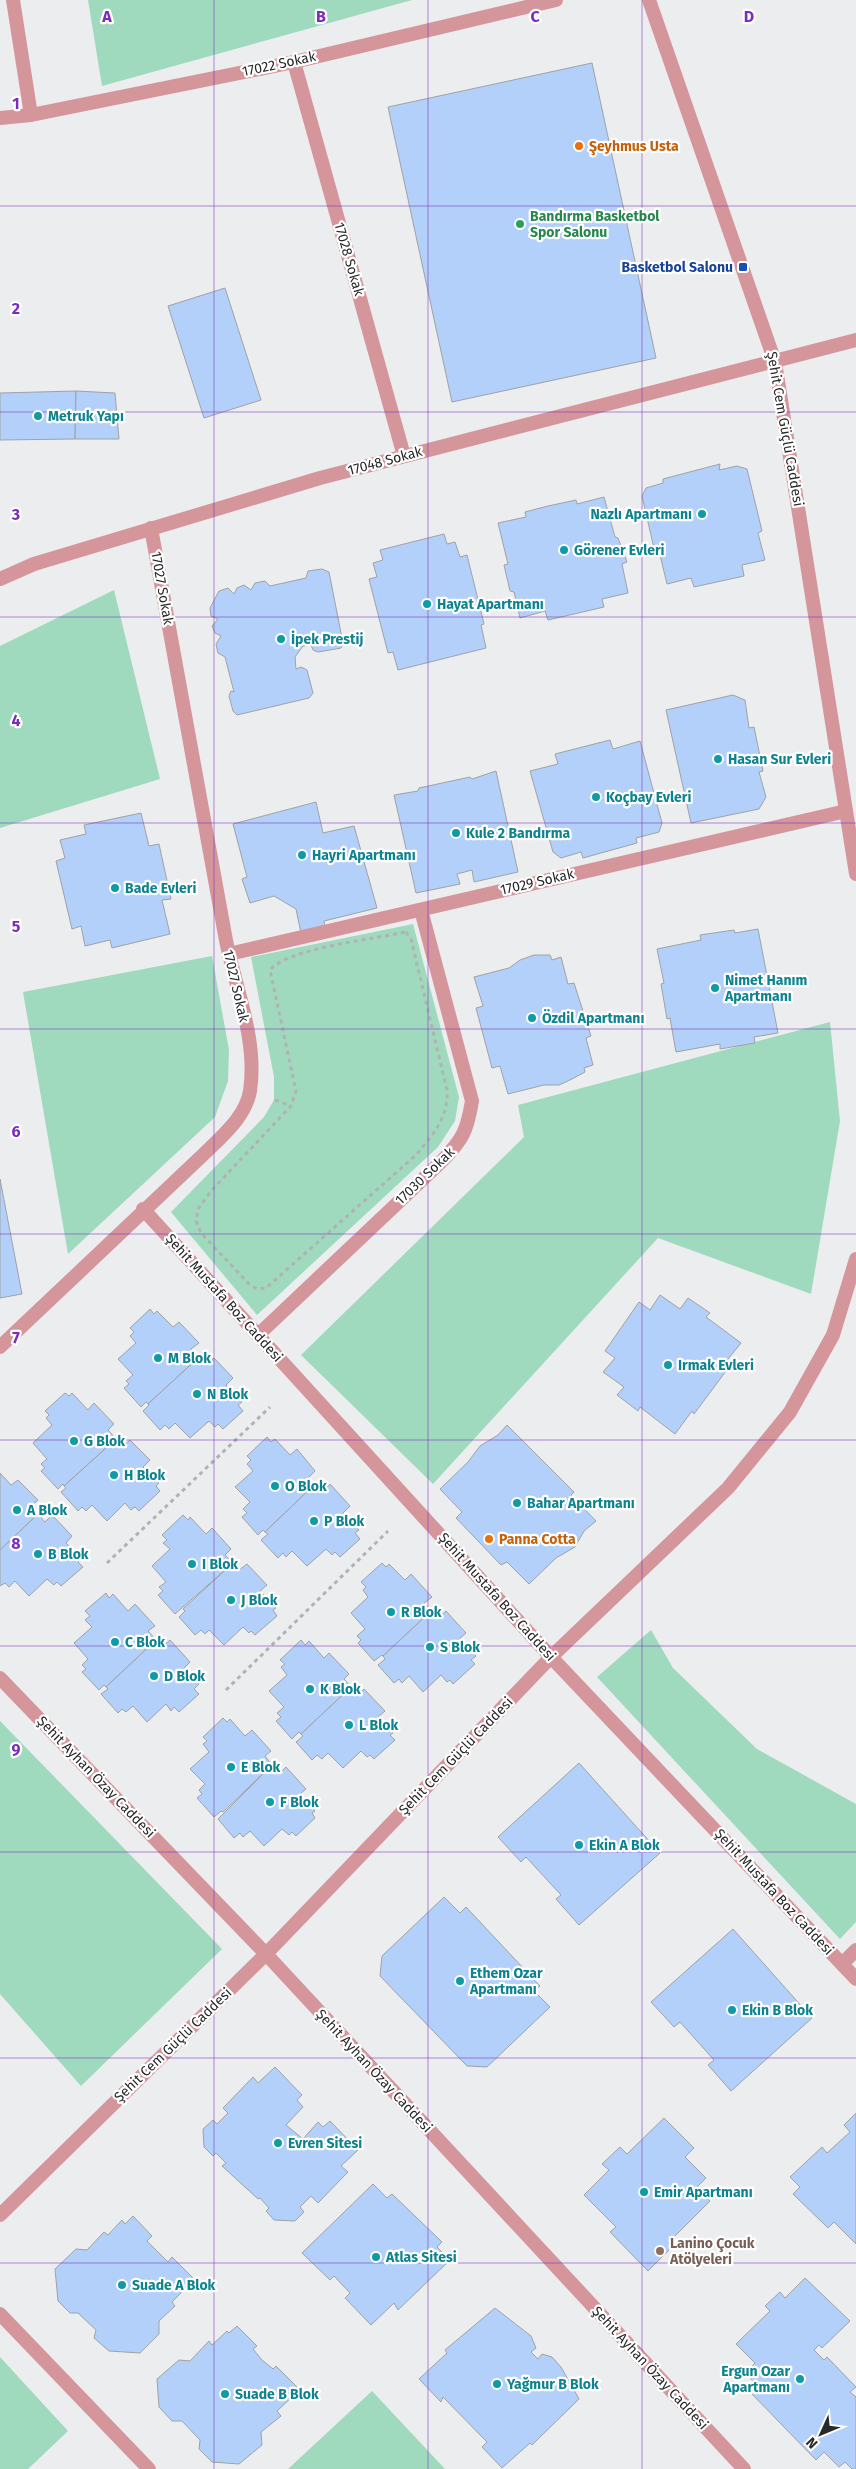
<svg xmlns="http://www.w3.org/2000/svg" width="856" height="2469" font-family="'Fira Sans',sans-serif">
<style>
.green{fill:#9fdabe}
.building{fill:#b2d0f9;stroke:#a0a2a4}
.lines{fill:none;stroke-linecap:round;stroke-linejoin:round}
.path{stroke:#b1b2b3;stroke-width:3;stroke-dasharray:4 4;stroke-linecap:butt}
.service{stroke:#d5969b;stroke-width:14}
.minor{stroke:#d5969b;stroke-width:14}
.grid{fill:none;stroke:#7b2cbf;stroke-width:1;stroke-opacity:0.55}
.food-dot{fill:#e8710a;stroke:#fff;stroke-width:2}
.leisure-dot{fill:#2e9e5b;stroke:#fff;stroke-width:2}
.transit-dot{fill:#1a4fb4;stroke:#fff;stroke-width:2}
.culture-dot{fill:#0f9aa8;stroke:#fff;stroke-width:2}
.education-dot{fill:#8d6e63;stroke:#fff;stroke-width:2}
.labels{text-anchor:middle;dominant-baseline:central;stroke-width:4.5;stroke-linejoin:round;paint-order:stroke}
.street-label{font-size:14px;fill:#272829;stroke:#fff}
.food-label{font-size:14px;font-weight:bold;fill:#c56008;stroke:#fff;text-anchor:start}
.leisure-label{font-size:14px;font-weight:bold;fill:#27864d;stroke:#fff;text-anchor:start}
.transit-label{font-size:14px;font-weight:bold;fill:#164399;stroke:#fff;text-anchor:end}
.culture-label{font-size:14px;font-weight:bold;fill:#0d838f;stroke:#fff;text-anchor:start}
.education-label{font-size:14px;font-weight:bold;fill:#785e54;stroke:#fff;text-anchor:start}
.grid-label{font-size:16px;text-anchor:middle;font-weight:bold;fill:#7b2cbf;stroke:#fff;stroke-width:4.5;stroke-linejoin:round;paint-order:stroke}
</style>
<rect width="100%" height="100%" fill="#ecedef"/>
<g class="green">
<polygon points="88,0 412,0 102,86"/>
<polygon points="114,590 160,779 0,828 0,646"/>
<polygon points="413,924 459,1097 455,1121 438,1147 257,1315 171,1212 264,1117 274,1100 274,1077 251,957"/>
<polygon points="212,956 229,1050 228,1081 215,1117 68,1254 23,992"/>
<polygon points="830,1022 840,1121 811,1294 658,1238 433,1484 301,1355 524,1137 518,1105"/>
<polygon points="651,1630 673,1668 757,1749 856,1804 856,1922 840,1939 597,1677"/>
<polygon points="0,1721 222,1949 81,2086 0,1994"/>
<polygon points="0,2357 68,2431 28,2469 0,2469"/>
<polygon points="372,2391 445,2469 288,2469"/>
</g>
<g class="building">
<polygon points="592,63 656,358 452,402 388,107"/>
<polygon points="225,288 261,400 204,418 168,306"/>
<polygon points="76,391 75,439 0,440 0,393"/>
<polygon points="76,391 115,393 119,439 75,439"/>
<polygon points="720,464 719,470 737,466 747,469 762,531 758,533 765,560 742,565 744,576 694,587 691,578 667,584 660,555 656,557 642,496 646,488 663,483 663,479"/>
<polygon points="604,497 615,537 618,538 627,562 622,564 628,593 602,599 604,607 548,620 545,611 520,618 514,592 510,591 504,565 508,564 498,523 526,517 525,512 548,506 576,500 577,504"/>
<polygon points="444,534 447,544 455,542 460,557 467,555 484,624 481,625 486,648 398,670 393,652 388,653 369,579 377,577 373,563 383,560 380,550"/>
<polygon points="322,569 329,572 343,643 341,648 318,652 313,650 311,645 303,646 295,657 296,669 301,667 307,670 313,693 309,698 237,715 233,711 229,696 231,691 234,692 225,657 218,653 216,644 221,636 215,633 212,626 218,619 211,616 210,608 219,591 228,588 234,594 237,588 244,585 251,590 255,583 265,581 270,586 306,578 308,571"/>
<polygon points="733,695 745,700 749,728 754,727 763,771 759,772 766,797 759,809 691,823 666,710"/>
<polygon points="610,740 613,749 640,741 662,823 659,832 636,838 637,843 583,858 581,852 561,858 553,852 530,771 558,764 555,754"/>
<polygon points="496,771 518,872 474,882 472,870 457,874 460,884 416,893 394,795 418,791 419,788 470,777 472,779"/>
<polygon points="316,802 323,833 354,826 377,908 324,921 325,926 301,933 296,909 274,896 250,903 242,879 247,877 233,824"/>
<polygon points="141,813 149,846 159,844 171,899 162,900 170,934 112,948 110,940 85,946 81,926 72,929 56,861 65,858 60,840 86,834 84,825"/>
<polygon points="758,929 778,1033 754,1037 755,1043 720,1049 720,1044 676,1052 670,1018 667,1019 661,984 664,983 657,949 701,940 700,935 734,930 735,933"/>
<polygon points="534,955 550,955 552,960 561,957 568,984 574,983 591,1036 586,1038 593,1065 584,1068 585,1072 568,1081 559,1085 544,1085 508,1094 500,1066 492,1068 476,1008 483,1006 474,977 509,968 520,960"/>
<polygon points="0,1179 22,1294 0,1298"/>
<polygon points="660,1295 680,1309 688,1298 710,1313 706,1317 741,1343 724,1364 729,1367 694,1414 692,1411 675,1434 640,1407 638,1411 617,1395 624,1387 603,1372 615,1358 605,1351 639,1302 650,1310"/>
<polygon points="150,1309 154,1314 157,1311 173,1327 179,1322 199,1343 191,1349 199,1357 148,1404 146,1402 141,1407 124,1388 129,1384 126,1381 133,1375 118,1359 136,1343 130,1336 134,1332 130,1328"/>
<polygon points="199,1357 206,1365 214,1358 233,1378 226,1385 242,1402 238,1405 243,1411 223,1429 218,1424 215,1427 209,1421 190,1438 175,1423 169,1429 165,1425 160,1430 143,1411 149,1405 148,1404"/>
<polygon points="65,1393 69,1396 72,1393 88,1410 94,1403 114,1424 108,1430 116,1439 64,1486 63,1484 58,1489 41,1471 45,1468 41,1464 47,1459 33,1443 52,1425 46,1418 49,1415 45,1411"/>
<polygon points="507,1425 574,1492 571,1495 596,1521 584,1531 575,1547 556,1558 529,1584 507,1562 501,1565 456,1518 462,1512 440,1489 468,1462 480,1446 498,1435"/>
<polygon points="267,1437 271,1442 275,1439 290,1455 297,1449 315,1471 308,1478 314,1485 265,1532 263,1530 258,1535 242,1517 247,1513 243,1509 250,1502 235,1487 253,1471 247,1464 251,1460 247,1456"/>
<polygon points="116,1439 123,1446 130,1440 150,1460 143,1467 159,1483 156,1486 160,1491 139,1511 135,1507 131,1510 125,1503 107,1521 92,1505 86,1511 82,1507 78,1511 61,1492 66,1488 64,1486"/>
<polygon points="0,1473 11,1485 18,1480 38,1500 31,1506 38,1514 0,1550"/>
<polygon points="330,1484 350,1506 343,1513 359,1530 355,1533 360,1539 340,1557 335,1552 332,1555 326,1549 307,1566 292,1551 286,1557 283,1553 278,1558 261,1540 268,1534 265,1532 314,1485 321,1493"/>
<polygon points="38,1514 45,1522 52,1515 72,1536 66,1543 81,1558 78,1562 83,1567 61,1586 57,1582 54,1585 47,1579 29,1596 15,1581 9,1587 5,1583 0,1586 0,1550"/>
<polygon points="183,1515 188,1520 190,1517 206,1534 212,1528 231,1549 225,1555 233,1563 175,1614 158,1595 163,1591 159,1587 166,1582 152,1566 170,1549 163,1543 167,1540 162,1535"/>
<polygon points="233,1563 239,1570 247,1564 267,1585 260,1591 276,1608 273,1610 277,1616 255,1635 251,1631 249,1633 243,1627 224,1645 209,1630 205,1634 201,1630 195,1635 179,1617 185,1611 183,1609"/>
<polygon points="382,1563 386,1567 389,1564 405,1580 411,1574 432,1597 424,1603 431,1611 383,1656 382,1655 374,1661 358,1643 361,1640 357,1636 365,1629 351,1613 368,1597 363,1590 366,1587 361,1582"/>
<polygon points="106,1593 109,1598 113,1594 128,1611 135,1604 155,1626 148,1631 156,1640 106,1687 104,1685 99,1690 82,1672 86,1669 82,1665 88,1659 74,1643 92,1627 85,1620 90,1616 85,1611"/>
<polygon points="431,1611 438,1618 446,1611 466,1633 460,1638 476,1656 471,1660 475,1664 453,1684 450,1680 447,1682 441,1675 423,1692 409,1676 402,1683 399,1679 394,1683 378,1665 385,1659 383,1656"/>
<polygon points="156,1640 162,1647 170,1640 190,1662 184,1668 199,1684 194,1689 199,1694 179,1712 174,1707 171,1711 166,1704 147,1722 133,1706 126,1712 122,1709 118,1713 101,1694 108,1689 106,1687"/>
<polygon points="301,1640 305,1645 309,1641 324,1658 329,1653 349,1674 344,1679 351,1687 301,1734 299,1732 292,1739 276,1721 281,1717 277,1713 284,1707 269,1691 287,1675 281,1667 285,1664 280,1660"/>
<polygon points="351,1687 358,1695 364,1689 385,1711 378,1717 393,1733 390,1735 395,1740 374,1759 370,1755 367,1757 361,1751 343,1768 328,1753 322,1759 317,1755 312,1760 296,1742 303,1736 301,1734"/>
<polygon points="223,1718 227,1722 230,1719 245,1736 252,1730 271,1751 265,1756 272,1765 223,1812 221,1811 214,1817 197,1798 202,1794 199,1790 205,1784 190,1769 209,1752 203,1744 207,1741 203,1737"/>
<polygon points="579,1763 660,1853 579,1925 556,1899 561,1895 526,1857 521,1862 498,1837"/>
<polygon points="272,1765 280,1773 286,1767 306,1789 300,1794 315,1811 312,1813 315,1818 296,1836 292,1832 289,1835 282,1829 264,1846 250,1831 243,1837 240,1833 234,1838 218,1819"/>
<polygon points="444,1897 460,1913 466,1907 540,1986 534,1991 550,2007 487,2067 467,2066 380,1976 382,1956"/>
<polygon points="733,1929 812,2018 731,2091 708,2065 714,2060 680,2022 674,2027 651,2002"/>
<polygon points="275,2067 302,2095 297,2100 303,2107 286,2125 303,2139 318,2122 323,2127 330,2121 358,2150 341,2166 348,2172 318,2203 311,2196 300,2207 304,2212 295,2221 274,2220 266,2211 269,2208 260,2198 258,2199 222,2166 226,2163 216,2153 213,2156 204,2147 203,2129 213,2120 217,2124 228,2113 223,2108 253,2077 258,2083"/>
<polygon points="856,2113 856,2244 834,2222 828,2228 793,2194 800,2187 790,2177 822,2147 827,2153 850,2132 844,2125"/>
<polygon points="664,2118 694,2148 685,2157 706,2178 696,2188 710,2201 668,2243 672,2247 648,2271 610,2232 616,2227 584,2195 609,2170 602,2164 620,2147 627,2154"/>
<polygon points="373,2184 387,2198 392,2194 442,2242 437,2247 450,2260 398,2310 394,2303 371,2325 345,2298 350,2293 334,2276 330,2280 302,2253"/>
<polygon points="133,2216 152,2236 147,2241 168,2262 172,2257 193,2278 186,2284 188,2286 172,2302 175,2306 159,2321 159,2334 140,2353 109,2351 94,2338 96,2330 78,2313 70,2313 58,2301 55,2269 76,2249 87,2250 104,2232 108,2235 122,2220 125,2224"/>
<polygon points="805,2278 850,2321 822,2348 819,2345 814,2350 824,2360 827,2357 856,2387 850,2392 856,2397 856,2469 852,2469 845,2462 839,2467 824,2452 816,2460 750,2392 757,2385 745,2373 755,2363 736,2344 770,2311 765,2306 780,2292 785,2298"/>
<polygon points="495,2308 531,2336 536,2348 531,2352 538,2359 542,2354 552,2357 561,2367 579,2399 532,2445 530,2443 502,2468 482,2447 487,2442 443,2397 441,2402 419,2379 447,2353 445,2350"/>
<polygon points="237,2326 257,2346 253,2349 262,2360 273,2369 276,2366 297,2387 290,2393 293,2396 277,2411 281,2416 261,2432 262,2445 239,2464 212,2462 199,2449 200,2440 182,2421 172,2421 159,2407 157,2379 179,2360 190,2361 209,2341 212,2345 227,2331 229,2333"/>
</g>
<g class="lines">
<g class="path">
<path d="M 406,932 L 411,939 L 447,1090 C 449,1117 432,1136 416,1155 L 266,1288 L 258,1289 L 250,1285 L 201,1233 L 196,1221 L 198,1209 L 211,1191 L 291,1106 L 296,1091 L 270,970 C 288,948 375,939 406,932 Z"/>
<polyline points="275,1100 291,1106"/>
<polyline points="107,1563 270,1407"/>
<polyline points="226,1690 388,1531"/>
</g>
<g class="service">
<polyline points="13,0 31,115"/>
<polyline points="294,62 404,456"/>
<polyline points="229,954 846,811"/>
<path d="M 258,1335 L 442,1161 C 463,1139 467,1131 472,1101 L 421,910"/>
</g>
<g class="minor">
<polyline points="649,0 775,362 856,874"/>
<polyline points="0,118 31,115 294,62 556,0"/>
<polyline points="0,579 34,564 320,478 856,340"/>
<polyline points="143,1209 551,1657 856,1979"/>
<path d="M 0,1347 L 206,1152 C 223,1135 246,1116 250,1091 C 258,1039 234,985 225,935 C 200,799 176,664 151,528"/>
<polyline points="0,1678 266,1954 744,2469"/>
<polyline points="842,1964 856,1950"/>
<polyline points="0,2215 266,1954 551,1657 728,1488 790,1412 833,1335 856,1259"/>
<polyline points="0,2314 149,2469"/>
</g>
</g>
<path class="grid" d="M 214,0 L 214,2469M 428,0 L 428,2469M 642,0 L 642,2469M 0,206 L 856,206M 0,412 L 856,412M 0,617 L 856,617M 0,823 L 856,823M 0,1029 L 856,1029M 0,1234 L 856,1234M 0,1440 L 856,1440M 0,1646 L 856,1646M 0,1852 L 856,1852M 0,2058 L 856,2058M 0,2263 L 856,2263"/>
<g class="food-dot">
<circle cx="579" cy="146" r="5"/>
<circle cx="489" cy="1539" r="5"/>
</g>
<circle class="leisure-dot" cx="520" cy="224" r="5"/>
<rect class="transit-dot" x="738" y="262" width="10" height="10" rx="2.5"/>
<g class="culture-dot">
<circle cx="38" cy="416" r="5"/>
<circle cx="702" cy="514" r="5"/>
<circle cx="564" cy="550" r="5"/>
<circle cx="427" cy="604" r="5"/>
<circle cx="281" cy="639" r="5"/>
<circle cx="718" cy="759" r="5"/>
<circle cx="596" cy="797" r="5"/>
<circle cx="456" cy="833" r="5"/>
<circle cx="302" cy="855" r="5"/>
<circle cx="115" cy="888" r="5"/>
<circle cx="715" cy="988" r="5"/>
<circle cx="532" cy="1018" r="5"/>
<circle cx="158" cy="1358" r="5"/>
<circle cx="668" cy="1365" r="5"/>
<circle cx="197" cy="1394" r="5"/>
<circle cx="74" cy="1441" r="5"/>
<circle cx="114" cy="1475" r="5"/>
<circle cx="275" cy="1486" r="5"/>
<circle cx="517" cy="1503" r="5"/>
<circle cx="17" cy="1510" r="5"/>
<circle cx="314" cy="1521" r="5"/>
<circle cx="38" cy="1554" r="5"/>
<circle cx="192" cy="1564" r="5"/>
<circle cx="231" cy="1600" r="5"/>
<circle cx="391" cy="1612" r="5"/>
<circle cx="115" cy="1642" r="5"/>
<circle cx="430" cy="1647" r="5"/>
<circle cx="154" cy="1676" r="5"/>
<circle cx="310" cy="1689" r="5"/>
<circle cx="349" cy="1725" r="5"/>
<circle cx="231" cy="1767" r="5"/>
<circle cx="270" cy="1802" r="5"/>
<circle cx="579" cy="1845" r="5"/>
<circle cx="460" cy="1981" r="5"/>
<circle cx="732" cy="2010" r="5"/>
<circle cx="278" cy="2143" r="5"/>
<circle cx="644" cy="2192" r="5"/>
<circle cx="376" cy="2257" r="5"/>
<circle cx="122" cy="2285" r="5"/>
<circle cx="800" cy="2379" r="5"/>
<circle cx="497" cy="2384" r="5"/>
<circle cx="225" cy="2394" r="5"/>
</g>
<circle class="education-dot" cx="660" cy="2251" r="5"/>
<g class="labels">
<g class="street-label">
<text transform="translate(279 64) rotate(-12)">17022 Sokak</text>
<text transform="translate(349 259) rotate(74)">17028 Sokak</text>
<text transform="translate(785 429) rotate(80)">Şehit Cem Güçlü Caddesi</text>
<text transform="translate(385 461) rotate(-15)">17048 Sokak</text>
<text transform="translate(162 588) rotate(80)">17027 Sokak</text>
<text transform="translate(537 882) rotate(-13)">17029 Sokak</text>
<text transform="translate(236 986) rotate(77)">17027 Sokak</text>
<text transform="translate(425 1176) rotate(-44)">17030 Sokak</text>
<text transform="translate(224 1298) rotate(48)">Şehit Mustafa Boz Caddesi</text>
<text transform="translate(497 1597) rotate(48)">Şehit Mustafa Boz Caddesi</text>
<text transform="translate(456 1756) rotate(-46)">Şehit Cem Güçlü Caddesi</text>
<text transform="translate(96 1777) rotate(46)">Şehit Ayhan Özay Caddesi</text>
<text transform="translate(774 1892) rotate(47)">Şehit Mustafa Boz Caddesi</text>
<text transform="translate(173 2045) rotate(-44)">Şehit Cem Güçlü Caddesi</text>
<text transform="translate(374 2071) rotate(47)">Şehit Ayhan Özay Caddesi</text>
<text transform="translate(650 2368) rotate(47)">Şehit Ayhan Özay Caddesi</text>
</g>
<g class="food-label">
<text x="589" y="146">Şeyhmus Usta</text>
<text x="499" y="1539">Panna Cotta</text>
</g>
<g class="leisure-label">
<text x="530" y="216">Bandırma Basketbol<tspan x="530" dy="16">Spor Salonu</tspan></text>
</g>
<g class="transit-label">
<text x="733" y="267">Basketbol Salonu</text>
</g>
<g class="culture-label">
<text x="48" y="416">Metruk Yapı</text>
<text x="692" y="514" text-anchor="end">Nazlı Apartmanı</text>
<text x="574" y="550">Görener Evleri</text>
<text x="437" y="604">Hayat Apartmanı</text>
<text x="291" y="639">İpek Prestij</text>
<text x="728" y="759">Hasan Sur Evleri</text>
<text x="606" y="797">Koçbay Evleri</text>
<text x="466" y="833">Kule 2 Bandırma</text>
<text x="312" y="855">Hayri Apartmanı</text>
<text x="125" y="888">Bade Evleri</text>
<text x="725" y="980">Nimet Hanım<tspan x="725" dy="16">Apartmanı</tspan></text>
<text x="542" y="1018">Özdil Apartmanı</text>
<text x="168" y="1358">M Blok</text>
<text x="678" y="1365">Irmak Evleri</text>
<text x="207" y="1394">N Blok</text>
<text x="84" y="1441">G Blok</text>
<text x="124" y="1475">H Blok</text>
<text x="285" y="1486">O Blok</text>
<text x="527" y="1503">Bahar Apartmanı</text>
<text x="27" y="1510">A Blok</text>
<text x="324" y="1521">P Blok</text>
<text x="48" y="1554">B Blok</text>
<text x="202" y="1564">I Blok</text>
<text x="241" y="1600">J Blok</text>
<text x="401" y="1612">R Blok</text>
<text x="125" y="1642">C Blok</text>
<text x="440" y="1647">S Blok</text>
<text x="164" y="1676">D Blok</text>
<text x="320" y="1689">K Blok</text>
<text x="359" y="1725">L Blok</text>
<text x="241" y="1767">E Blok</text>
<text x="280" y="1802">F Blok</text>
<text x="589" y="1845">Ekin A Blok</text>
<text x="470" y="1973">Ethem Ozar<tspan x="470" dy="16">Apartmanı</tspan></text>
<text x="742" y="2010">Ekin B Blok</text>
<text x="288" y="2143">Evren Sitesi</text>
<text x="654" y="2192">Emir Apartmanı</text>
<text x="386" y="2257">Atlas Sitesi</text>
<text x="132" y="2285">Suade A Blok</text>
<text x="790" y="2371" text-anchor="end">Ergun Ozar<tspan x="790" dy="16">Apartmanı</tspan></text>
<text x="507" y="2384">Yağmur B Blok</text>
<text x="235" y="2394">Suade B Blok</text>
</g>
<g class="education-label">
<text x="670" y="2243">Lanino Çocuk<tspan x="670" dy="16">Atölyeleri</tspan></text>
</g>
</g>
<g class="grid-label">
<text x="107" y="22">A</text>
<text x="321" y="22">B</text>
<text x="535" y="22">C</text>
<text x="749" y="22">D</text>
<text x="16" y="109">1</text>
<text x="16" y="314">2</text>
<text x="16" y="520">3</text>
<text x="16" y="726">4</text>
<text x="16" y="932">5</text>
<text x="16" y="1137">6</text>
<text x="16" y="1343">7</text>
<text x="16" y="1549">8</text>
<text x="16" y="1755">9</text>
</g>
<g transform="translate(821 2434) rotate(226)" stroke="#ffffff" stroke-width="4" paint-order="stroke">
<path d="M0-4L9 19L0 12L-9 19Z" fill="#272829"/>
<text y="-8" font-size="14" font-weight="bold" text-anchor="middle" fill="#272829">N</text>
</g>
</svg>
